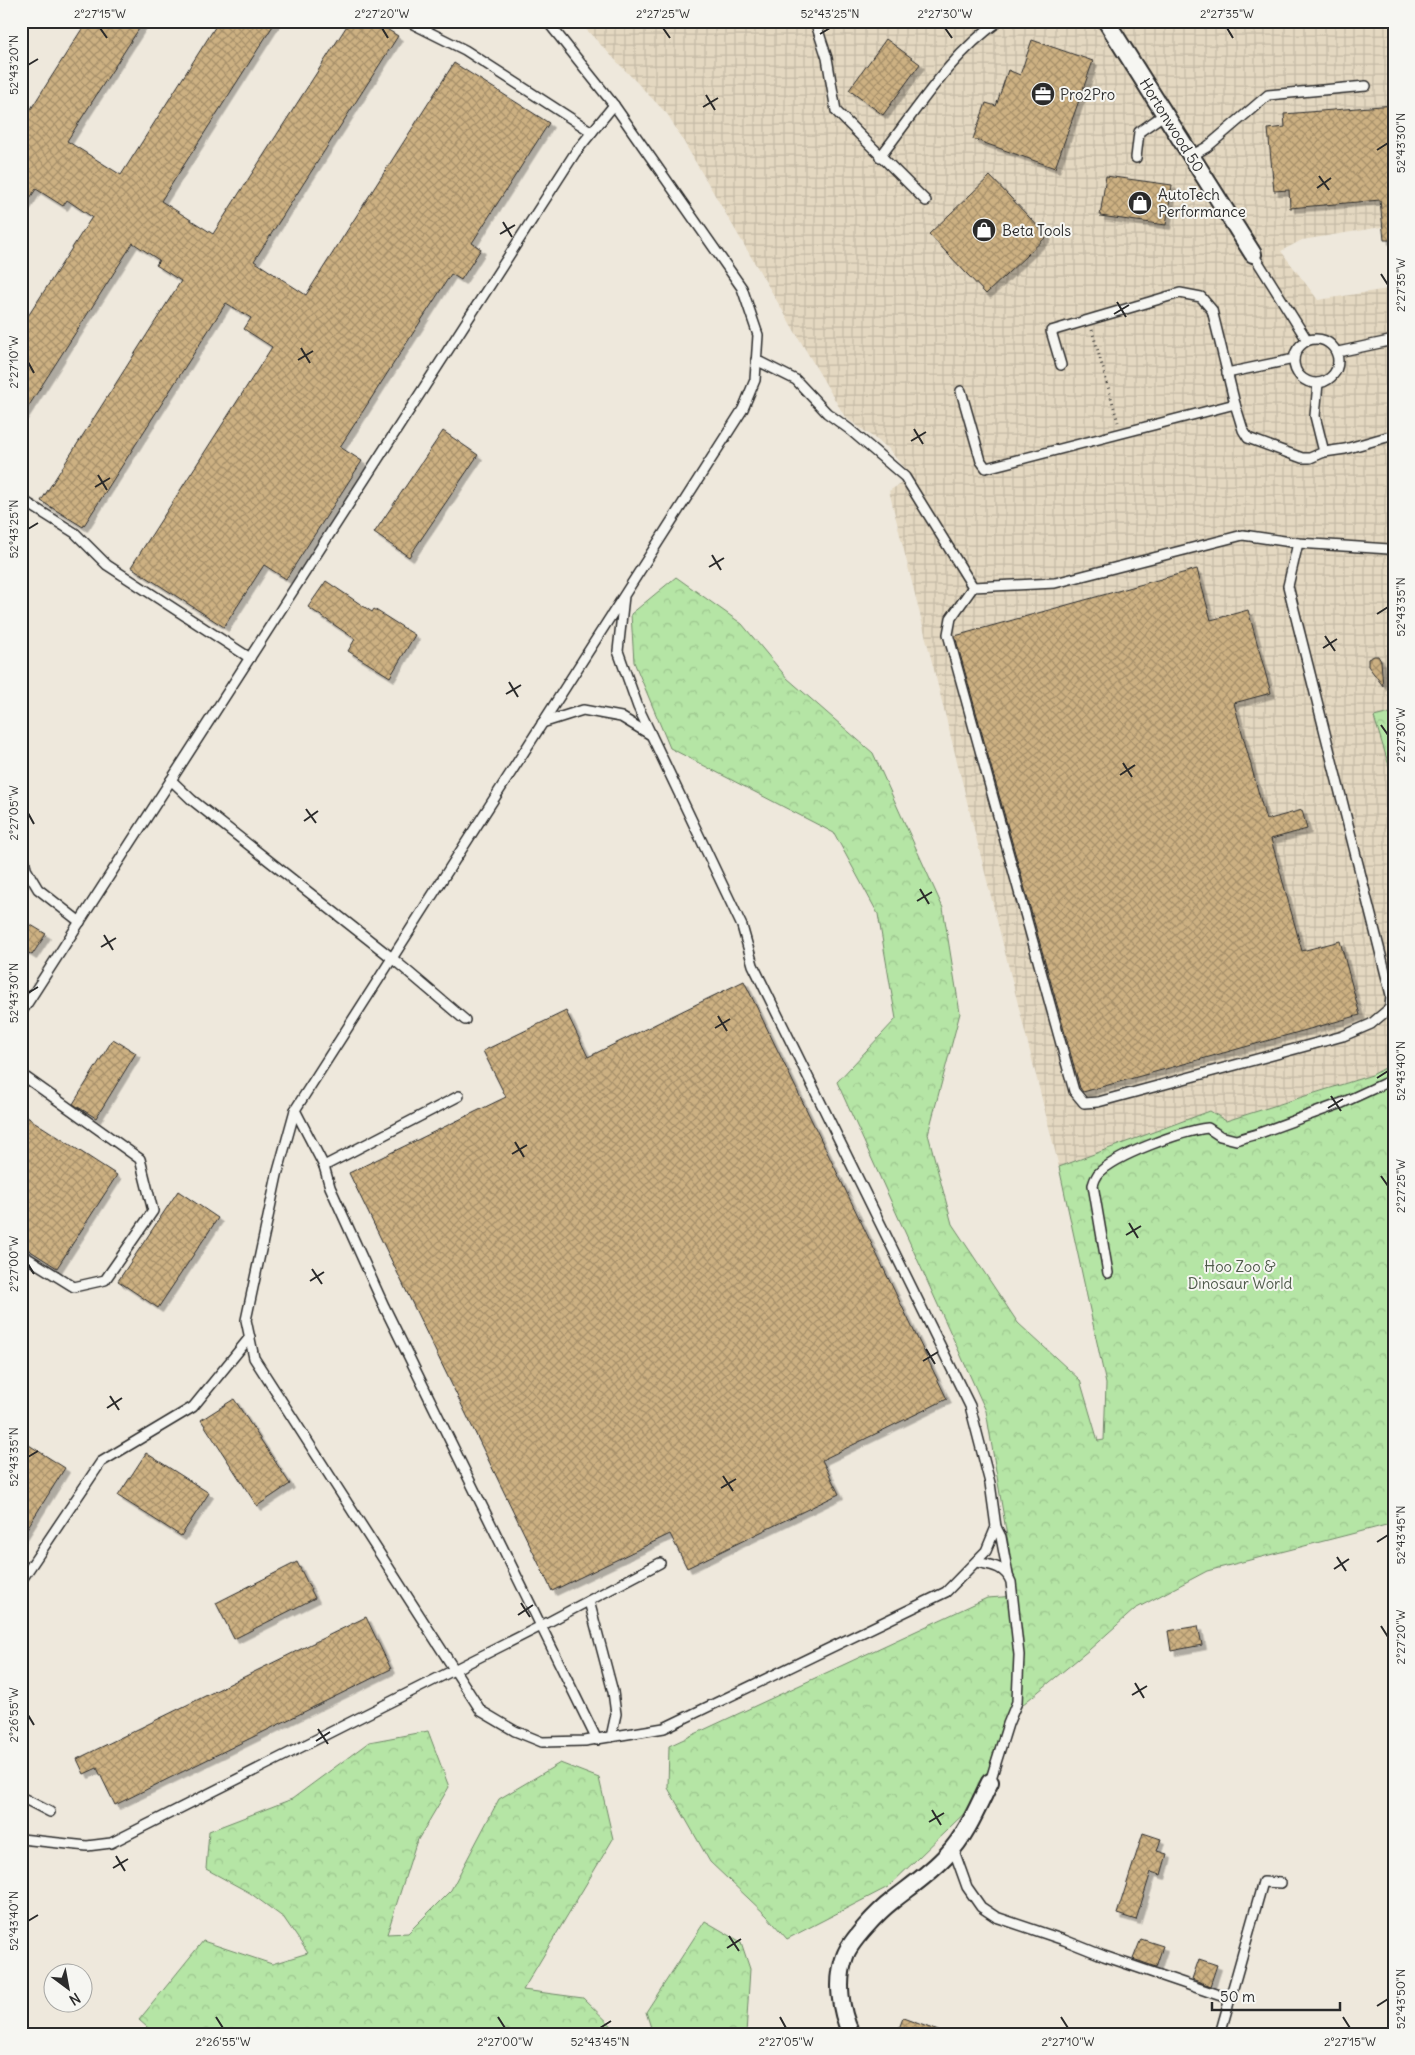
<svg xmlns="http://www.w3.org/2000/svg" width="1415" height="2055" font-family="Delius,sans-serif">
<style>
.industrial{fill:url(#industrial-grid)}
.forest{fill:url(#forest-crowns);stroke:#708868}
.building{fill:url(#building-cross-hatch);stroke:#2b2b2b;filter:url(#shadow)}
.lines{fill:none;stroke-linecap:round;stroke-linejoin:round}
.service-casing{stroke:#2b2b2b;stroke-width:12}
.minor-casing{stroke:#2b2b2b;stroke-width:20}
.path{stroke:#2b2b2b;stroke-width:3;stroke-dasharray:1 4;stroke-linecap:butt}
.service{stroke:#f6f6f2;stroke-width:9}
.minor{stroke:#f6f6f2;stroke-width:16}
.ticks{fill:none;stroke:#2b2b2b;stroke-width:2}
.labels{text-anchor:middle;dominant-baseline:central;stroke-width:4;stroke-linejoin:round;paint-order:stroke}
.poi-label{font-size:15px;fill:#2b2b2b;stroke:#f6f6f2;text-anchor:start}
.street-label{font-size:15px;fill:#2b2b2b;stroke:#f6f6f2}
.park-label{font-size:15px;fill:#4e5a4a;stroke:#f6f6f2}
.neatline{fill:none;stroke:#2b2b2b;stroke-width:2}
.ticks-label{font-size:12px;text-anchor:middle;fill:#2b2b2b}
</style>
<defs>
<pattern id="industrial-grid" width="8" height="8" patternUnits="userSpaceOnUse" patternTransform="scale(1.25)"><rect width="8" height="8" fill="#e4d8c1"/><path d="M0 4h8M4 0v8" fill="none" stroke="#c4baa6"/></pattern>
<pattern id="forest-crowns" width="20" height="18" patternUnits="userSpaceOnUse" patternTransform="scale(1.25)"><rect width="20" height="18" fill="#b5e5a5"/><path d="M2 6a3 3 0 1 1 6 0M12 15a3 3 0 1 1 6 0" fill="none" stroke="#9cc58e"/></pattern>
<pattern id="building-cross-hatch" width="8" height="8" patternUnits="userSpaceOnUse" patternTransform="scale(1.25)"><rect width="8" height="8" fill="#cdb182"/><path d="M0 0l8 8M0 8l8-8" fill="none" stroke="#a7906b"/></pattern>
<filter id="shadow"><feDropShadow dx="4.5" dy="4.5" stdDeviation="0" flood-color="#0004"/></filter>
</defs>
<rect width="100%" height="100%" fill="#eee8dc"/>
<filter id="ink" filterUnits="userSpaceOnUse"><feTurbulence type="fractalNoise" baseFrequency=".02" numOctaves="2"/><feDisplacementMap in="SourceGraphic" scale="10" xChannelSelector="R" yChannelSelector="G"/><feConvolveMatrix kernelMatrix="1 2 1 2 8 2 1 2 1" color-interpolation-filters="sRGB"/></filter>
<g filter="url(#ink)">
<polygon class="industrial" points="578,21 1394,21 1394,225 1302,240 1281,251 1318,300 1394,288 1394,712 1375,717 1394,782 1394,1063 1372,1075 1226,1121 1210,1111 1059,1167 889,491 911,477 888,448 845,417 668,115"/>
<g class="forest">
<polygon points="676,577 742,624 787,678 873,753 943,908 960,1013 928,1134 952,1224 1018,1323 1080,1380 1098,1441 1104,1440 1106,1384 1059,1167 1210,1111 1226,1121 1372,1075 1394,1063 1394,1523 1207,1571 1135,1609 1089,1650 1022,1705 978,1800 888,1887 787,1939 767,1916 710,1862 668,1788 669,1746 987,1598 1017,1596 986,1411 837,1082 896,1019 878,914 834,833 670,748 634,662 631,614"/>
<polygon points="1394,712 1394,782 1374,717"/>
<polygon points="428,1731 449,1787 416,1843 387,1934 408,1933 451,1890 499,1799 560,1763 599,1778 613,1839 523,1990 583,1998 620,2034 155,2034 139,2020 203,1941 272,1964 308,1953 284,1918 250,1893 206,1869 209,1831 292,1799 369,1742"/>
<polygon points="705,1921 741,1942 750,1969 746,2034 653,2034 646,2012"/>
</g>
<g class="building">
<polygon points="87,21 144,21 67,141 121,175 219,21 276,21 161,201 213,234 350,21 374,21 398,36 254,261 306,295 454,63 549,123 472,243 481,249 461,280 451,274 340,447 362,461 286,579 264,565 224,627 131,567 272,347 244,329 251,318 226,303 83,527 41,501 181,281 156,265 159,260 133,243 21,418 21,327 92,217 67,200 63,206 36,189 21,212 21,111 27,115"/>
<polygon points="886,39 920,64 883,115 849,90"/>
<polygon points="1032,40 1093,61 1055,168 973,139 986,103 996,106 1008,70 1020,75"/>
<polygon points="1394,105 1394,240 1384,240 1380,200 1290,208 1289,190 1274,191 1268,129 1285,127 1284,114"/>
<polygon points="990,176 1047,236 986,294 929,234"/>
<polygon points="1106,176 1172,185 1166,225 1100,216"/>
<polygon points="443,431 478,455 409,557 374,533"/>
<polygon points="1197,569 1211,620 1248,610 1271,693 1234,703 1266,820 1302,810 1307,829 1271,839 1302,951 1340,941 1360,1015 1083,1092 1080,1088 955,636"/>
<polygon points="326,581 372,612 374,609 415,635 390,677 348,651 355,639 308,607"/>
<polygon points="1374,656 1378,656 1381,661 1383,686 1368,666 1368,659"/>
<polygon points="21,919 46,934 32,955 21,948"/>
<polygon points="744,981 947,1399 822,1460 839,1494 687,1568 670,1534 552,1591 349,1173 506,1097 483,1051 566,1011 588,1057"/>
<polygon points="113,1039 136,1053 96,1118 73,1104"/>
<polygon points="21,1113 117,1175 57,1268 21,1245"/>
<polygon points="178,1191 218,1218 158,1308 118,1281"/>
<polygon points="234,1399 290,1484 257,1506 201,1420"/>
<polygon points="21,1440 65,1468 21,1538"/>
<polygon points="146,1453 209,1493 181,1536 118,1496"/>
<polygon points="297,1562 315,1598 234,1639 216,1603"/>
<polygon points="366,1617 391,1669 115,1805 97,1768 84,1774 77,1759"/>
<polygon points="1198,1626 1202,1645 1171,1651 1168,1631"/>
<polygon points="1143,1833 1161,1839 1157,1851 1167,1854 1161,1875 1151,1872 1136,1920 1117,1914"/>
<polygon points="1141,1939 1163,1946 1156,1967 1133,1959"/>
<polygon points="1199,1959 1217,1965 1210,1986 1192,1979"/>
<polygon points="903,2018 941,2032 941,2034 897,2034"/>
</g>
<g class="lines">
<g class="service-casing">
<g id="service">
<polyline points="407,21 465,50 592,132"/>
<path d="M 547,21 L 614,105 L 742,288 L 758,335 L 755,380 L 743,409 C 594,643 444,877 295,1110 L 277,1175 L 246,1320 L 254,1358 L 481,1711 L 515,1731 L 542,1742 L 585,1741 L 664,1728 L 946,1592 L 986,1551 L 996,1527 L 990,1483 L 970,1406 L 753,965 L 742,926 L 638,707 L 618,651 L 624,596"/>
<polyline points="815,21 827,58 836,111 926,201"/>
<polyline points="1191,156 1207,147 1268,95 1366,86"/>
<path d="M 880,157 C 917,110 949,56 999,21"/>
<polyline points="1136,158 1139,132 1165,114"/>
<polyline points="1253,254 1307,340"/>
<circle cx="1316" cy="361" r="22"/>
<polyline points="1338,352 1394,340"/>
<polyline points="756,360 796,380 827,413 849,429 905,477 973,587"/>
<polyline points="1061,365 1051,331 1180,293 1201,297 1212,310 1235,404"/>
<polyline points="1227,373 1294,359"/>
<polyline points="1318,383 1315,416 1324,452"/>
<polyline points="961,391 981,461 986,468 1235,404 1243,430 1248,438 1302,458 1310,458 1324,452 1345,449 1394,435"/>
<polyline points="21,499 75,533 107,565 250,658"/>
<polyline points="973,587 951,618 948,634 1074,1091 1084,1103 1098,1102 1343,1036 1371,1024 1390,1008 1391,995 1288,586 1298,543"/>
<polyline points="973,587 1055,583 1243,535 1298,543 1389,549 1394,553"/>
<polyline points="542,723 583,710 621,717 651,735"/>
<polyline points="171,780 192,800 392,958 465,1020"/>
<polyline points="21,839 26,869 38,889 80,922"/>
<polyline points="21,1013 575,153 614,105"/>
<polyline points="21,1074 140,1159 153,1211 105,1280 74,1287 21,1254"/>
<polyline points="295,1110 324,1166 459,1096"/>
<polyline points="324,1166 330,1187 384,1306 597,1740"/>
<path d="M 1108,1273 L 1093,1185 C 1094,1181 1096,1177 1098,1174 C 1115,1155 1182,1131 1208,1128 L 1220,1136 L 1236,1140 L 1257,1134 L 1342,1103 L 1394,1079"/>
<polyline points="996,1527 1001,1537 1008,1575"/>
<path d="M 976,1562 C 991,1565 1005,1566 1011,1582 L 1019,1655 L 1017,1702 L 1008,1724 L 990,1782"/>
<polyline points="21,1581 101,1462 193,1407 250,1337"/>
<polyline points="589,1601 613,1692 616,1714 611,1737"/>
<polyline points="21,1797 50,1812"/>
<polyline points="21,1839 87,1846 111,1843 541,1626 660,1563"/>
<polyline points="953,1848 967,1887 981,1907 996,1917 1064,1940 1104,1956 1230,1999"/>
<polyline points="1220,2034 1263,1882 1281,1883"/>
</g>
</g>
<g class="minor-casing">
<g id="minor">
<polyline points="1106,21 1253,254"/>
<path d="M 851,2034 C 840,2010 836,1981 845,1956 C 850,1941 879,1911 892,1901 C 911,1886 932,1872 948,1854 C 967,1834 978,1806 990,1782"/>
</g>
</g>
<polyline class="path" points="1092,330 1118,422"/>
<use href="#service" class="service"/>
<use href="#minor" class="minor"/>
</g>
</g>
<path class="ticks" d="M 100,28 L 107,38M 382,28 L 388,38M 663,28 L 670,38M 945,28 L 952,38M 1227,28 L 1233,38M 820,34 L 830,28M 28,65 L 38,59M 706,95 L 715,110M 703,107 L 718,98M 1377,150 L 1388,143M 1319,176 L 1329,190M 1317,188 L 1331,178M 503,222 L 512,237M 500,234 L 515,225M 1381,274 L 1388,285M 1117,302 L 1126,317M 1114,314 L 1129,305M 301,348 L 310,363M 298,360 L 313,351M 28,362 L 34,373M 914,429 L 923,444M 911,441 L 926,432M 98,475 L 107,490M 95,487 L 110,478M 28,529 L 38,523M 712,555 L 721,570M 709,567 L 724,558M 1377,614 L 1388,607M 1325,636 L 1335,651M 1323,648 L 1337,639M 509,682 L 518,697M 506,694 L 521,685M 1381,725 L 1388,735M 1123,763 L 1132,777M 1120,775 L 1135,765M 306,809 L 316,823M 28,813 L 34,824M 304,821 L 318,811M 920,889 L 929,904M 917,901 L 932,892M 104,935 L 113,950M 101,947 L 116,938M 28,993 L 38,987M 718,1016 L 727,1031M 715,1028 L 730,1019M 1377,1078 L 1388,1071M 1331,1096 L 1341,1111M 1328,1108 L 1343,1099M 515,1142 L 524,1157M 512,1154 L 527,1145M 1381,1176 L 1388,1186M 1129,1223 L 1138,1238M 1126,1235 L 1141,1226M 28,1264 L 34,1274M 312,1269 L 322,1284M 310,1281 L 324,1272M 926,1349 L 935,1364M 923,1361 L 938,1352M 110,1396 L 119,1410M 107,1408 L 122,1398M 28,1457 L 38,1451M 723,1476 L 733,1491M 721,1488 L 736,1479M 1377,1542 L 1388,1535M 1337,1557 L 1346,1571M 1334,1569 L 1349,1559M 521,1603 L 530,1617M 518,1615 L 533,1605M 1381,1626 L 1388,1637M 1135,1683 L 1144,1698M 1132,1695 L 1147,1686M 28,1715 L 34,1725M 318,1729 L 328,1744M 316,1741 L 330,1732M 932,1810 L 941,1825M 929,1822 L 944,1813M 116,1856 L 125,1871M 113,1868 L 128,1859M 28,1921 L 38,1915M 729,1936 L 739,1951M 727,1948 L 741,1939M 1377,2006 L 1388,1999M 216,2017 L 223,2028M 498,2017 L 505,2028M 780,2017 L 786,2028M 1061,2017 L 1068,2028M 1343,2017 L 1350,2028M 600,2028 L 611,2021"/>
<defs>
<g id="office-disc" transform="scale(1.25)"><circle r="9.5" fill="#2b2b2b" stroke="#f6f6f2"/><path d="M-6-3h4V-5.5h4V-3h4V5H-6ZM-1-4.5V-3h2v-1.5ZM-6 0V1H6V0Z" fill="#fff"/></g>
<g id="shop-disc" transform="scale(1.25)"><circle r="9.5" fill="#2b2b2b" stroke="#f6f6f2"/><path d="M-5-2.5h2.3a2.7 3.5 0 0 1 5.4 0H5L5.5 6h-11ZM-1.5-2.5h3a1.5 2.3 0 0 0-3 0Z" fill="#fff"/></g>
</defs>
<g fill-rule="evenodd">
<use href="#office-disc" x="1043" y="94"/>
<use href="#shop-disc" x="1140" y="203"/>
<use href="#shop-disc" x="984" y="230"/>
</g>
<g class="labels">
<g class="poi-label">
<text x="1060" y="94">Pro2Pro</text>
<text x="1158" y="194">AutoTech<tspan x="1158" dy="17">Performance</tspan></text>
<text x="1002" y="230">Beta Tools</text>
</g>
<g class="street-label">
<text transform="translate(1172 125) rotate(58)">Hortonwood 50</text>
</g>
<g class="park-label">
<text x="1240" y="1266">Hoo Zoo &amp;<tspan x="1240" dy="17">Dinosaur World</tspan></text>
</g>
</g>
<rect width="1415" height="2055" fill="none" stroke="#f6f6f2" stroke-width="55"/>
<g transform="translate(68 1988) rotate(148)"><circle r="24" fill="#f6f6f2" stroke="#a5a5a2"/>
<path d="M0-4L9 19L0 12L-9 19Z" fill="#2b2b2b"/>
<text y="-8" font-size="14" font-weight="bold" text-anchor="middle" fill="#2b2b2b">N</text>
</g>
<path d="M1212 2002v8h128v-8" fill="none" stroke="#2b2b2b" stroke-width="2.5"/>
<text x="1220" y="2002" font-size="15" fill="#2b2b2b" stroke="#f6f6f2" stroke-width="4" paint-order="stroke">50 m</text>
<rect x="28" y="28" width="1360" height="2000" class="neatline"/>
<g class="ticks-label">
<text x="100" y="18">2°27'15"W</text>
<text x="382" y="18">2°27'20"W</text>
<text x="663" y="18">2°27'25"W</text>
<text x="830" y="18">52°43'25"N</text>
<text x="945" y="18">2°27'30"W</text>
<text x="1227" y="18">2°27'35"W</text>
<text transform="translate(14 65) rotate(-90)" y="4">52°43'20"N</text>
<text transform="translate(1401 143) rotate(-90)" y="4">52°43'30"N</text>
<text transform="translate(1401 285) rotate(-90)" y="4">2°27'35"W</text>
<text transform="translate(14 362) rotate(-90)" y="4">2°27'10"W</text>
<text transform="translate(14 529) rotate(-90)" y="4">52°43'25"N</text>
<text transform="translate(1401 607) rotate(-90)" y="4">52°43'35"N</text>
<text transform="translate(1401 735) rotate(-90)" y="4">2°27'30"W</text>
<text transform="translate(14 813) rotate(-90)" y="4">2°27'05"W</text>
<text transform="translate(14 993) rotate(-90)" y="4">52°43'30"N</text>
<text transform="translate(1401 1071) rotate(-90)" y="4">52°43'40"N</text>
<text transform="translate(1401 1186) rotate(-90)" y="4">2°27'25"W</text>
<text transform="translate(14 1264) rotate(-90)" y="4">2°27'00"W</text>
<text transform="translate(14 1457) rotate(-90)" y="4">52°43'35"N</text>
<text transform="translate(1401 1535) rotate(-90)" y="4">52°43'45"N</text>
<text transform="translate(1401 1637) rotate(-90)" y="4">2°27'20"W</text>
<text transform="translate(14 1715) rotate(-90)" y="4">2°26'55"W</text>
<text transform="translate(14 1921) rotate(-90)" y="4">52°43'40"N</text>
<text transform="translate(1401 1999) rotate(-90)" y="4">52°43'50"N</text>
<text x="223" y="2046">2°26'55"W</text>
<text x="505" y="2046">2°27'00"W</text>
<text x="600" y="2046">52°43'45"N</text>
<text x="786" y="2046">2°27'05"W</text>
<text x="1068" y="2046">2°27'10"W</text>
<text x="1350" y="2046">2°27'15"W</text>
</g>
</svg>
